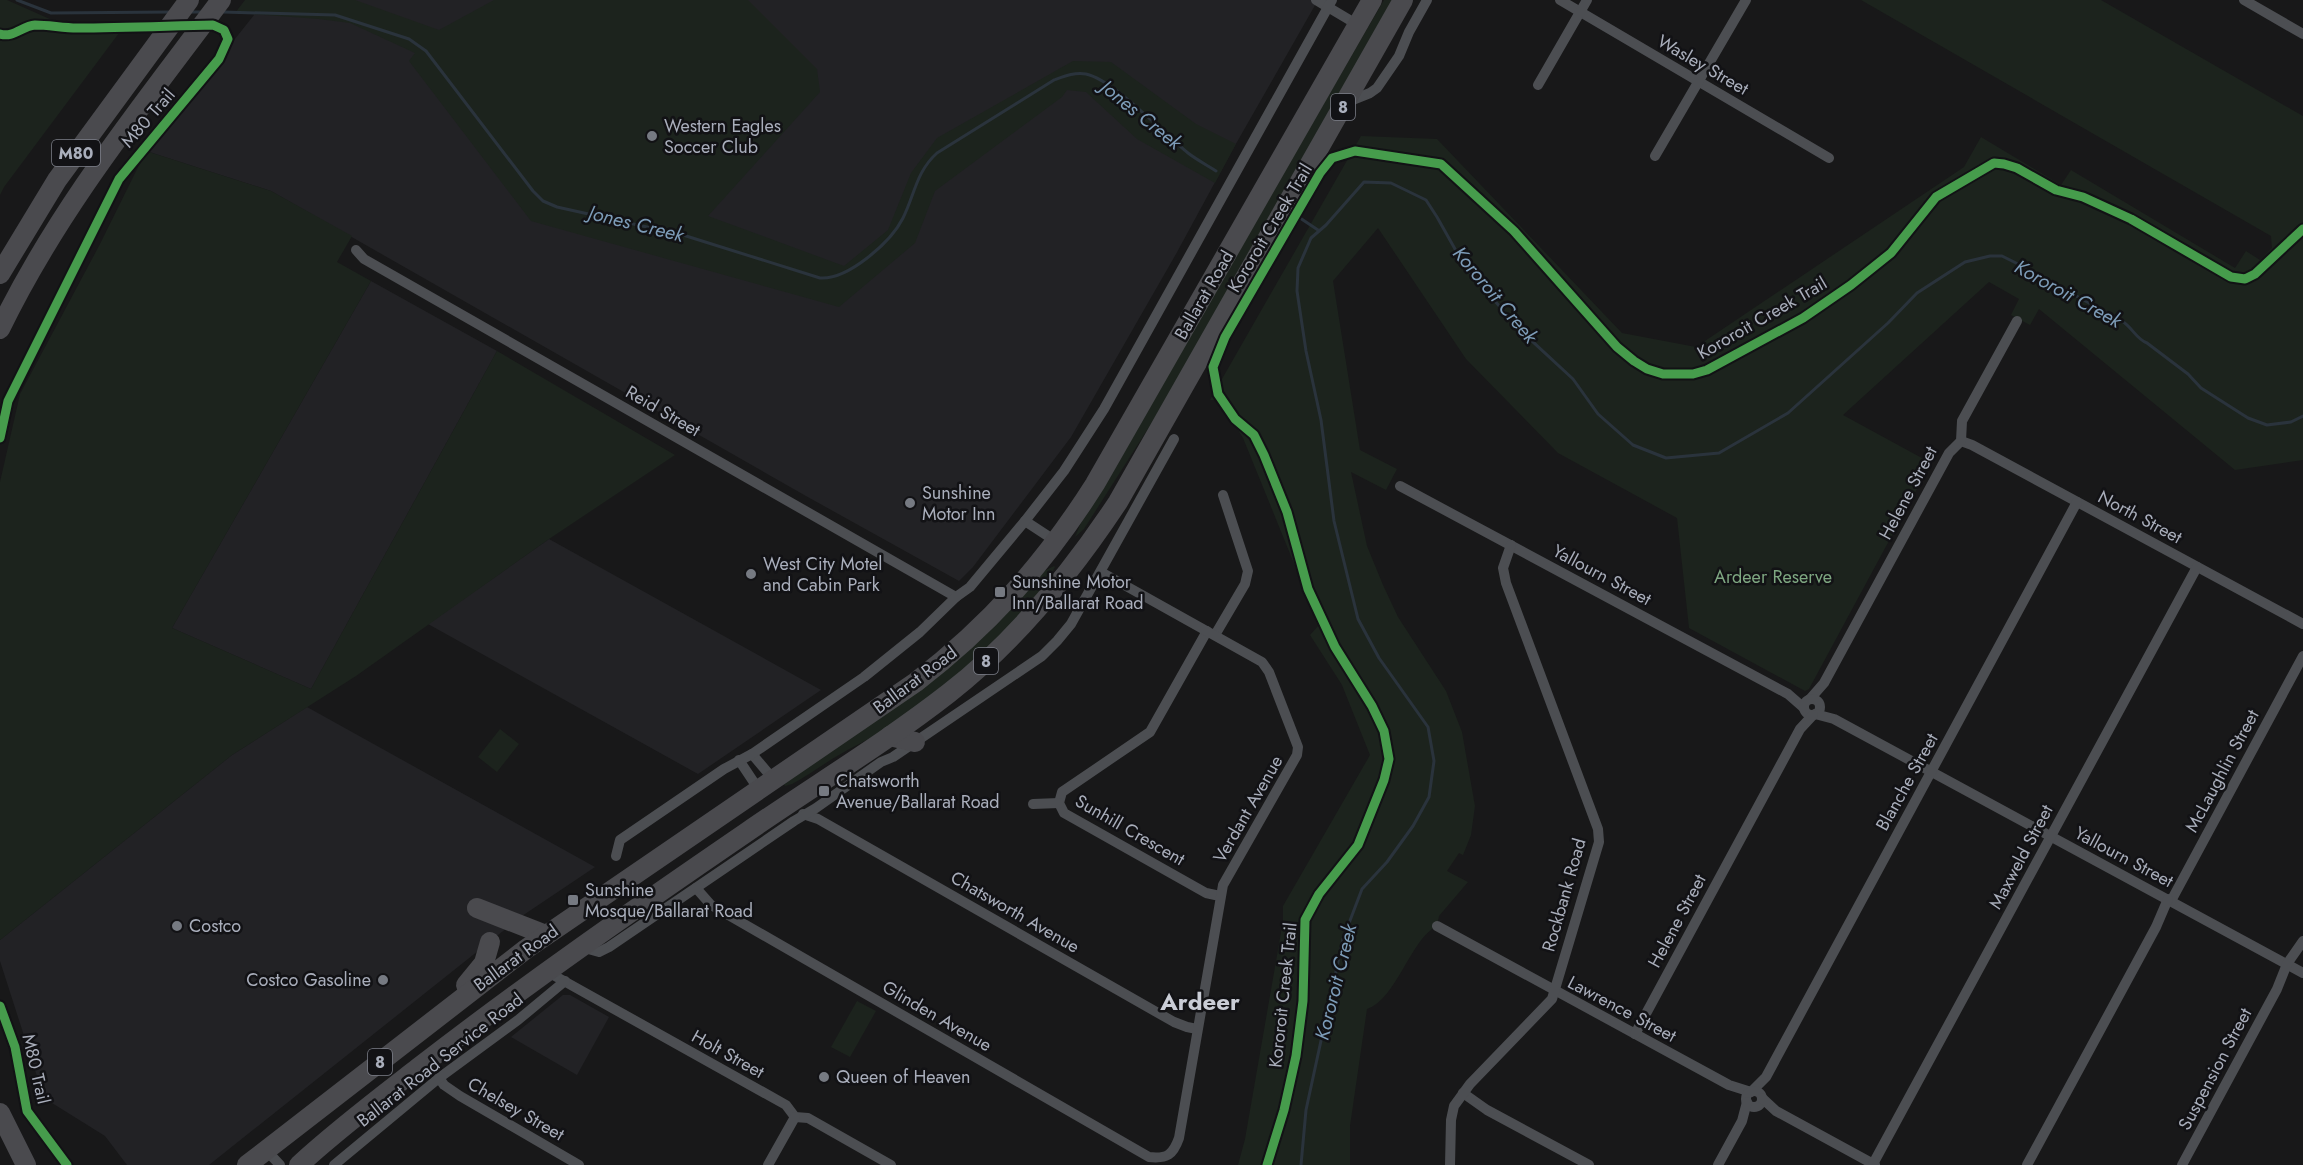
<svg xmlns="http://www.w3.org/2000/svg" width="2303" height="1165" font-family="Jost,sans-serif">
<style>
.built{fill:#222225}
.green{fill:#1c231d}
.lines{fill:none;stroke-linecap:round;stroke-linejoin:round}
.stream{stroke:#2a333c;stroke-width:3}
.street{stroke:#4c4e52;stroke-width:10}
.highway{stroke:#4a4a4e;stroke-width:20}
.cycleway-casing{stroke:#121215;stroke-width:13}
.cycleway{stroke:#469c4c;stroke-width:9}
.poi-dot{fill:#767a82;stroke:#121215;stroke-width:2}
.labels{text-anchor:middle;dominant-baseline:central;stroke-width:5;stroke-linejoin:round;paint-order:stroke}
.shield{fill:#121215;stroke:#7c7f89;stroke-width:1.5}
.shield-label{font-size:16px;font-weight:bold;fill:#a9aebb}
.street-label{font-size:18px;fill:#a9aebb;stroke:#121215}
.poi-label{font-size:18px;fill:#a9aebb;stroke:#121215;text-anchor:start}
.park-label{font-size:18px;fill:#7ea781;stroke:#121215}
.water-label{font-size:20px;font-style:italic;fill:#7d9cb8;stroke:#121215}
.district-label{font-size:24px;font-weight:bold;fill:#cacdd6;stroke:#121215}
</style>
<rect width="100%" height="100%" fill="#181819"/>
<g class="built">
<polygon points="266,0 1318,0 1233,149 1176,254 1071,437 973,567 959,581 806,496 271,191 146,151"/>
<polygon points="371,281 497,351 311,689 172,628"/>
<polygon points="549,539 821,690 698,774 428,624"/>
<polygon points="307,707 595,867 522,916 209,1165 127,1165 105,1136 44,1098 0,961 0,940 232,755"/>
<polygon points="563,995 570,995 609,1017 577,1075 511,1037"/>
</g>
<g class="green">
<polygon points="0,0 7,0 52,20 125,25 4,187 0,195"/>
<polygon points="245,0 355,0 439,30 494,0 748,0 817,69 820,92 708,216 844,266 888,230 911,173 937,138 1073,61 1111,62 1196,124 1236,144 1215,183 1137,139 1086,92 1067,90 1062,97 935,191 915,243 839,307 531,221 409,61 415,53 350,23 319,19 235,13"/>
<polygon points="1384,0 1394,0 1163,405 1084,529 1075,537 1085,513"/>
<path d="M 1861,0 L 2101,0 L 2303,116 L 2303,460 L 2235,470 L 2039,309 L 2030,325 L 2011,315 L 2019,299 L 1989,282 L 1843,415 L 1931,463 L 1809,689 L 1805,691 L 1689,628 L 1677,518 L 1558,453 L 1466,359 L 1378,228 L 1333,281 L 1360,450 L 1397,469 L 1386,490 L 1351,472 L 1367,546 L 1383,585 L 1398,617 L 1446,691 L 1462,732 L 1475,806 L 1471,835 L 1463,855 L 1459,853 L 1447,871 L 1468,882 L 1439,916 L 1437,926 C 1411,938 1396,1000 1367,1009 L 1350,1126 L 1350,1165 L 1238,1165 L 1245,1139 L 1283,921 L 1283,906 L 1370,755 L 1342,685 L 1310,635 L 1319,625 L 1243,438 L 1219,400 L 1210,400 L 1361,136 L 1437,139 L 1622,333 L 1696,347 L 1964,167 L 1981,137 L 2061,185 L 2071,170 L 2235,268 L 2246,251 L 2260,260 L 2272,248 L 2271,236 Z"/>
<polygon points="146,151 271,191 352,236 337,262 371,281 172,628 311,689 497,351 675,455 549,539 356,676 232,755 0,940 0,482 20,394 100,244"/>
<path d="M 1054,566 L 1055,567 C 1021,631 938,692 879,733 C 866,741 852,747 839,755 C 823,764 808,776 792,784 L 785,786 L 784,784 L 1044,571 Z"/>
<polygon points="500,729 519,744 497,772 478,757"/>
<polygon points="857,1001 876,1011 850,1057 831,1047"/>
</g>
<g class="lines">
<g class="stream">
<polyline points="17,0 51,13 171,12"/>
<polyline points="190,12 204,12"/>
<path d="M 223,12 L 335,15 L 409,39 L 426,51 L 533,191 L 543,201 L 557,207 L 683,235 L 820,278 C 848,280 891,242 903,218 C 915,194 916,172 937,153 L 1054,80 C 1065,76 1075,72 1086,74 C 1114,80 1164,134 1188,153 C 1197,160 1207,165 1216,171"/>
<polyline points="1300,218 1318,230"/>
<path d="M 1301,1165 L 1306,1110 L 1343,939 L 1362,889 L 1387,862 L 1413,826 L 1429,797 L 1434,761 L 1428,727 L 1379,658 L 1358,619 L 1334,521 L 1321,420 L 1306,351 L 1297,291 L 1298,268 L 1311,238 L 1326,225 L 1364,182 L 1391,183 L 1426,200 L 1437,217 L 1464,265 L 1519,329 L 1573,379 L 1598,414 L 1633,445 L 1666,458 L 1719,453 L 1788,413 L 1888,323 L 1917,293 L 1965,262 L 1990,256 L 2002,256 L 2016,263 L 2122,321 C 2133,328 2136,339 2147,343 L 2188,374 L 2201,388 L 2248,418 L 2267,425 L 2291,422 L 2303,416"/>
</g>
<g class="street">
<polyline points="1316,0 1358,25"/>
<polyline points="1560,0 1829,158"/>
<polyline points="2244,0 2303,34"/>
<polyline points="1538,85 1587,0"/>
<polyline points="1345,103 1370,93 1377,88 1399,56 1409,32 1427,0"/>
<polyline points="1655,156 1746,0"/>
<polyline points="356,250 364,259 956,597"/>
<polyline points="1961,441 1972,445 2303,624"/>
<polyline points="1400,486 1788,694 1804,708"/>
<polyline points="1025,521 1057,542"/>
<polyline points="1207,631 1150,732 1062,792 1059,803 1064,813 1206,893 1220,896"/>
<polyline points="1215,635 1245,584 1248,571 1223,495"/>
<polyline points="1810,699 1824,683 1949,453 1961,441 1962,421 2017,321"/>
<circle cx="1812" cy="707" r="8"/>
<polyline points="1815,714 1834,719 2303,973"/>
<polyline points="752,754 774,780"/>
<polyline points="739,760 759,790"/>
<polyline points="1033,804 1059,803"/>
<polyline points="803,814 818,819 1174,1022 1187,1027 1197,1029"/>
<polyline points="616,856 620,840 724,769 752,754 864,677 920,632 956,597 970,587 1025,521 1064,471 1104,409 1332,0"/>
<path d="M 696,888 L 711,905 L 1149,1157 C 1167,1159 1173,1155 1179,1138 L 1223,885 L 1297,755 L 1298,747 L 1269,672 L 1262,662 L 1101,572"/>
<polyline points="2171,901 2303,656"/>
<polyline points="1437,926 1729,1085 1751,1092"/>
<polyline points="581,947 599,952 609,947 794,821 816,808 881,762 893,757 1042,656 1057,641 1071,624 1174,439"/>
<polyline points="546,971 786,1105 795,1117 808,1118 891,1165"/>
<polyline points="1635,1034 1800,729 1813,715"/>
<polyline points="439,1078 444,1085 460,1096 579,1165"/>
<polyline points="1752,1091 1766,1077 2077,502"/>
<circle cx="1754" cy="1099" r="8"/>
<polyline points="1463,1093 1487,1110 1589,1165"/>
<polyline points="1762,1098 1776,1111 1875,1165"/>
<polyline points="266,1150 280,1165"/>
<polyline points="1873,1164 2197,567"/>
<polyline points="334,1165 439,1078 518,1020 565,981"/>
<polyline points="768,1165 795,1117"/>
<polyline points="1450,1165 1451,1120 1454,1106 1470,1084 1552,999 1599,842 1598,829 1506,583 1503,568 1511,545"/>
<polyline points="1718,1165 1742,1121 1747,1102"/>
<polyline points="2027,1165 2156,927 2168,899"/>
<polyline points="2182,1165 2277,989 2287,964 2303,941"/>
</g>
<g class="highway">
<polyline points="0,274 57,180 189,0"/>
<path d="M 0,329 C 58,209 142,106 221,0"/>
<polyline points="890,736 915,742"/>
<polyline points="477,908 546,935"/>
<polyline points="466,985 484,963 490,942"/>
<polyline points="0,1113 26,1165"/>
<path d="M 247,1165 L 526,949 L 916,682 C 990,625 1045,563 1095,484 L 1372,0"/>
<path d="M 299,1165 C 337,1130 378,1099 418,1068 C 525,985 636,908 747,832 C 815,785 885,743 949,693 C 1017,640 1071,573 1118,502 L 1403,0"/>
</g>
<g class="cycleway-casing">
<g id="cycleway">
<path d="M 0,34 C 14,38 22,26 35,25 C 49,25 63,28 77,28 C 122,28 167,26 213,25 L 224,30 L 228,39 L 219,59 L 119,179 L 8,401 L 0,438"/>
<polyline points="0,1006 15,1047 27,1111 67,1165"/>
<polyline points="1267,1165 1284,1110 1296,1056 1303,1001 1305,920 1319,894 1358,845 1384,780 1389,759 1384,731 1372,706 1335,647 1308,589 1287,512 1264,455 1254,435 1235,419 1218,394 1213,367 1225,337 1320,173 1332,158 1355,151 1441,164 1514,231 1617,347 1634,361 1647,369 1663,374 1693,374 1707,370 1803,318 1851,285 1891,253 1936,197 1994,163 2004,164 2017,168 2056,190 2083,197 2131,219 2231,277 2245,279 2255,274 2303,229"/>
</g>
</g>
<use href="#cycleway" class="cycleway"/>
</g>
<g class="poi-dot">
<circle cx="652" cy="136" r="6"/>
<circle cx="910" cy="503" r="6"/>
<circle cx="751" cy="574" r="6"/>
<rect x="994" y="586" width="12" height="12" rx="3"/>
<rect x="818" y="785" width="12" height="12" rx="3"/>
<rect x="567" y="894" width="12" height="12" rx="3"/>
<circle cx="177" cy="926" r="6"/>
<circle cx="383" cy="980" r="6"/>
<circle cx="824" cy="1077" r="6"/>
</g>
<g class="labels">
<g class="shield">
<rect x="1331" y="94" width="24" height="26" rx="4.5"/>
<rect x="52" y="140" width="48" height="26" rx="4.5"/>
<rect x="974" y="648" width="24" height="26" rx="4.5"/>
<rect x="368" y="1049" width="24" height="26" rx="4.5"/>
</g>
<g class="shield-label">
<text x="1343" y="107">8</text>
<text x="76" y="153">M80</text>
<text x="986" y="661">8</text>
<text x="380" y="1062">8</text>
</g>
<g class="street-label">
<text transform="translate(1703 65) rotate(30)">Wasley Street</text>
<text transform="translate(148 118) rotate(-49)">M80 Trail</text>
<text transform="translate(1270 228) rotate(-59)">Kororoit Creek Trail</text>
<text transform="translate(1204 295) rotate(-60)">Ballarat Road</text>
<text transform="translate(1762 318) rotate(-30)">Kororoit Creek Trail</text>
<text transform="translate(663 411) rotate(30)">Reid Street</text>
<text transform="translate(1908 493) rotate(-62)">Helene Street</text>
<text transform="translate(2140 517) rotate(28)">North Street</text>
<text transform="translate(1602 575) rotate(28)">Yallourn Street</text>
<text transform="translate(915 680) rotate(-37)">Ballarat Road</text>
<text transform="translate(2222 771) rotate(-62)">McLaughlin Street</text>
<text transform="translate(1907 782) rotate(-61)">Blanche Street</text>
<text transform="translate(1248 809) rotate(-60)">Verdant Avenue</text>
<text transform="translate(1130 830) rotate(30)">Sunhill Crescent</text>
<text transform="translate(2021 857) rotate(-62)">Maxweld Street</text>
<text transform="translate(2124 857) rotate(28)">Yallourn Street</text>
<text transform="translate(1564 895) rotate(-74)">Rockbank Road</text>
<text transform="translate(1015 912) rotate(30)">Chatsworth Avenue</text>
<text transform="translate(1677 921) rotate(-62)">Helene Street</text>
<text transform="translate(516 958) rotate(-36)">Ballarat Road</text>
<text transform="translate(1283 995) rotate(-84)">Kororoit Creek Trail</text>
<text transform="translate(1622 1009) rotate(28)">Lawrence Street</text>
<text transform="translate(937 1016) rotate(30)">Glinden Avenue</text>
<text transform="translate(728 1054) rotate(29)">Holt Street</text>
<text transform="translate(440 1060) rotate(-38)">Ballarat Road Service Road</text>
<text transform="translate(36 1069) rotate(77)">M80 Trail</text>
<text transform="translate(2215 1069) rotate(-62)">Suspension Street</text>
<text transform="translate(516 1109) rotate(30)">Chelsey Street</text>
</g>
<g class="poi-label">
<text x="664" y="126">Western Eagles<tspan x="664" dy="21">Soccer Club</tspan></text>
<text x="922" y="493">Sunshine<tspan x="922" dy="21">Motor Inn</tspan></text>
<text x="763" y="564">West City Motel<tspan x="763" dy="21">and Cabin Park</tspan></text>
<text x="1012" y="582">Sunshine Motor<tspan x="1012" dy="21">Inn/Ballarat Road</tspan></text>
<text x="836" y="781">Chatsworth<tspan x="836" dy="21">Avenue/Ballarat Road</tspan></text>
<text x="585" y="890">Sunshine<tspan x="585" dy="21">Mosque/Ballarat Road</tspan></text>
<text x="189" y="926">Costco</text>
<text x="371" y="980" text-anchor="end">Costco Gasoline</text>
<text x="836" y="1077">Queen of Heaven</text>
</g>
<g class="park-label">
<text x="1773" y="577">Ardeer Reserve</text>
</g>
<g class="water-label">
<text transform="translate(1141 115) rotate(39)">Jones Creek</text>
<text transform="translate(636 224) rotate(14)">Jones Creek</text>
<text transform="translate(2068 294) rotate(29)">Kororoit Creek</text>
<text transform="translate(1495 295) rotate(50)">Kororoit Creek</text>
<text transform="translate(1336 982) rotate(-76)">Kororoit Creek</text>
</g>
<g class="district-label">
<text x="1200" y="1001">Ardeer</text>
</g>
</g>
</svg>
